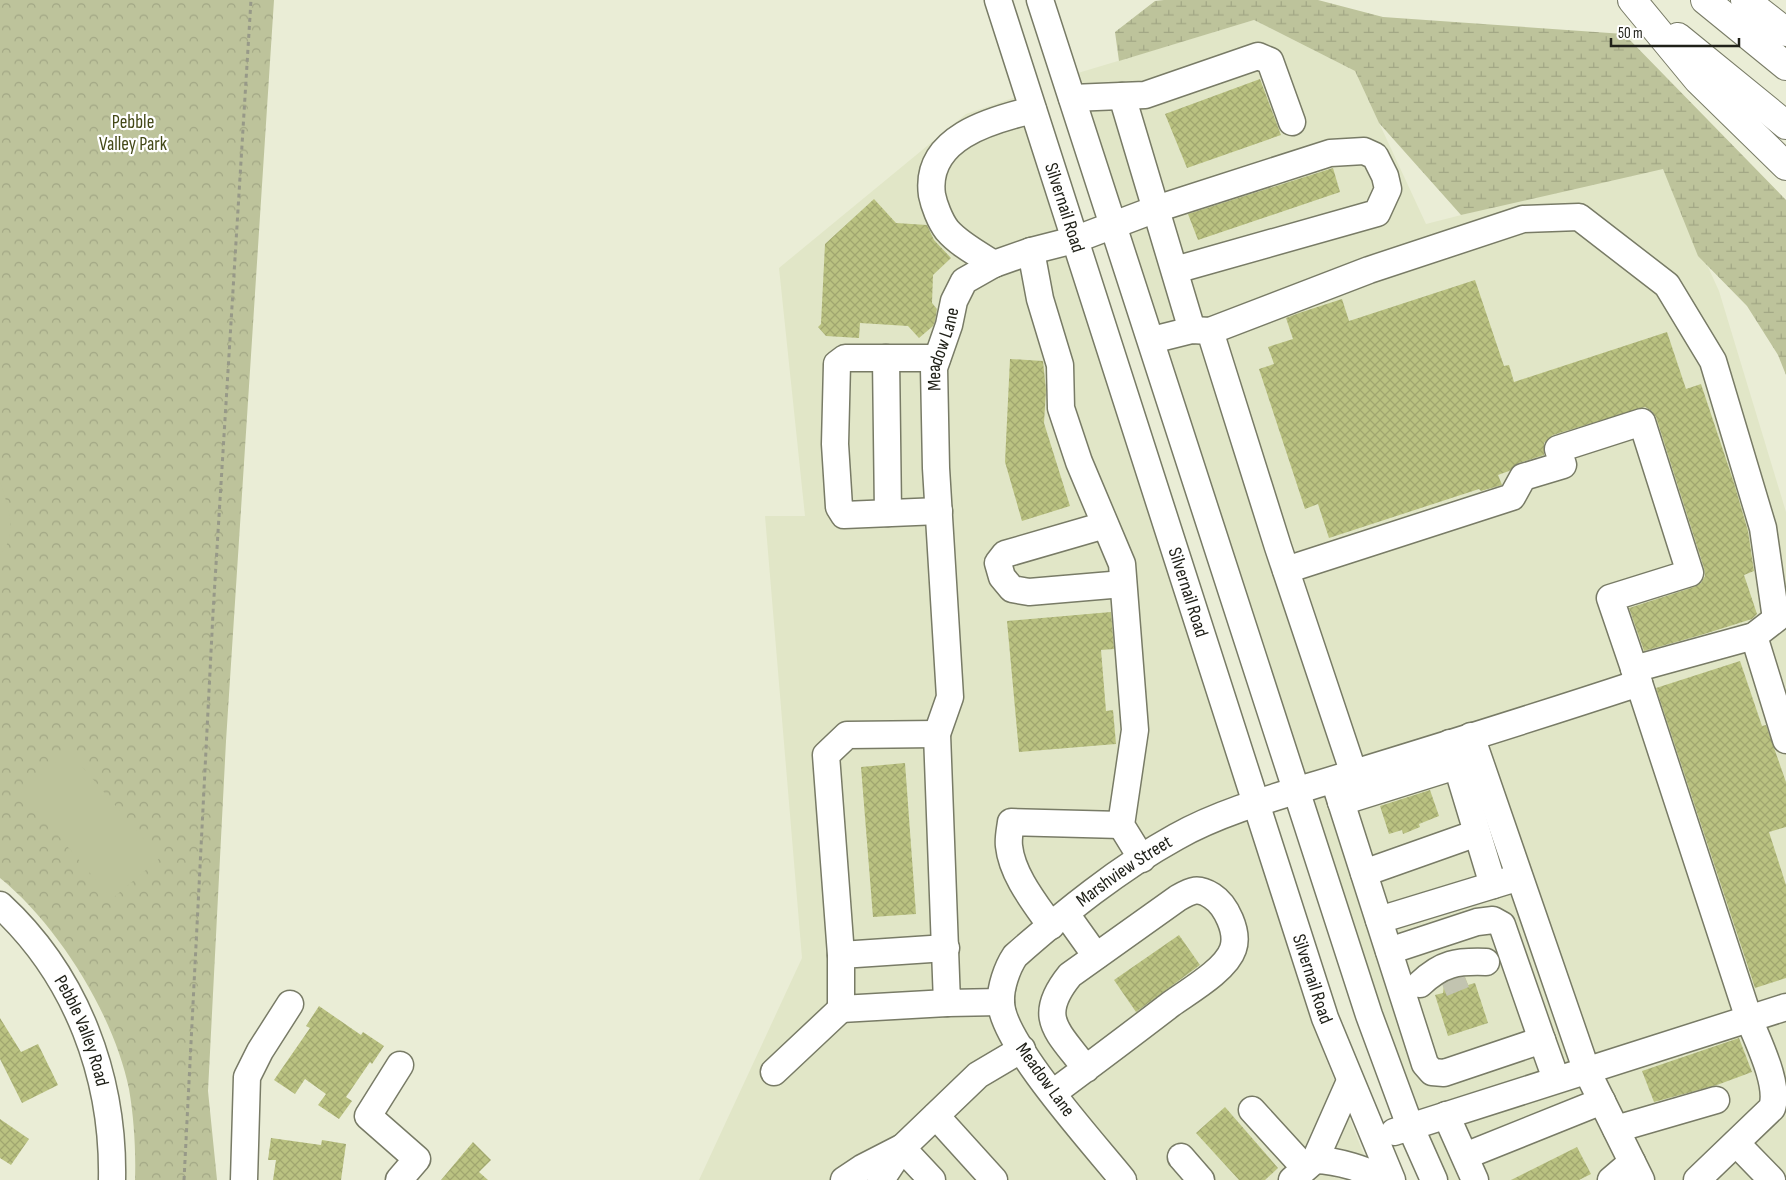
<svg xmlns="http://www.w3.org/2000/svg" width="1786" height="1180" font-family="'Sofia Sans Condensed',sans-serif">
<style>
.built{fill:#e1e6c7}
.wetland{fill:url(#wetland-marsh)}
.park{fill:url(#park-crowns)}
.garden{fill:#bdc39b}
.building{fill:url(#building-cross-hatch)}
.lines{fill:none;stroke-linecap:round;stroke-linejoin:round}
.minor-tunnel{stroke:#c2c4b0;stroke-width:26;stroke-dasharray:26 13;stroke-linecap:butt}
.minor-casing{stroke:#787b66;stroke-width:29}
.highway-casing{stroke:#787b66;stroke-width:30}
.path{stroke:#979988;stroke-width:3;stroke-dasharray:4 4;stroke-linecap:butt}
.minor{stroke:#fff;stroke-width:26}
.highway{stroke:#fff;stroke-width:28}
.labels{text-anchor:middle;dominant-baseline:central;stroke-width:4.5;stroke-linejoin:round;paint-order:stroke}
.park-label{font-size:19px;fill:#444918;stroke:#fff}
.street-label{font-size:19px;fill:#202119;stroke:#fff}
</style>
<defs>
<pattern id="wetland-marsh" width="20" height="14" patternUnits="userSpaceOnUse" patternTransform="scale(1.25)"><rect width="20" height="14" fill="#bdc39b"/><path d="M1 5h8M5 5V1M11 12h8M15 12V8" fill="none" stroke="#a2a785"/></pattern>
<pattern id="park-crowns" width="20" height="18" patternUnits="userSpaceOnUse" patternTransform="scale(1.25)"><rect width="20" height="18" fill="#bdc39b"/><path d="M2 6a3 3 0 1 1 6 0M12 15a3 3 0 1 1 6 0" fill="none" stroke="#a2a785"/></pattern>
<pattern id="building-cross-hatch" width="8" height="8" patternUnits="userSpaceOnUse" patternTransform="scale(1.25)"><rect width="8" height="8" fill="#bac281"/><path d="M0 0l8 8M0 8l8-8" fill="none" stroke="#a0a66f"/></pattern>
</defs>
<rect width="100%" height="100%" fill="#eaedd6"/>
<g class="built">
<polygon points="1254,20 1355,71 1426,224 1661,164 1719,291 1786,512 1786,1180 1444,1180 1396,1071 1078,73"/>
<polygon points="1016,97 1324,1054 1374,1180 699,1180 802,958 765,516 805,516 779,268 966,114"/>
</g>
<polygon class="wetland" points="1164,0 1318,0 1383,17 1624,34 1786,200 1786,375 1778,355 1747,306 1698,256 1663,169 1461,215 1379,123 1355,71 1254,20 1119,61 1115,32 1155,1"/>
<path class="park" d="M 0,0 L 274,0 L 226,741 L 208,1091 L 217,1180 L 135,1180 C 136,1151 134,1118 129,1089 C 114,1015 58,925 0,878 Z"/>
<g class="garden">
<path d="M 0,482 C 8,506 19,534 0,555 Z"/>
<polygon points="69,751 160,858 112,899 21,792"/>
</g>
<g class="building">
<polygon points="1260,79 1281,135 1187,168 1165,114"/>
<polygon points="1333,168 1340,192 1198,240 1188,214"/>
<polygon points="874,199 896,223 927,225 934,240 951,258 933,275 932,303 937,309 935,321 933,326 919,338 908,326 860,323 859,338 826,336 818,327 821,324 825,244"/>
<polygon points="1475,280 1504,366 1509,365 1514,382 1667,332 1686,389 1701,384 1734,483 1748,531 1754,571 1744,575 1757,614 1752,619 1701,635 1644,651 1629,608 1694,587 1701,583 1705,576 1704,568 1656,417 1652,411 1645,407 1553,435 1544,443 1544,455 1519,463 1509,471 1498,475 1502,485 1481,491 1479,489 1329,538 1318,504 1305,509 1259,369 1274,364 1268,347 1293,339 1286,318 1299,313 1342,299 1349,321"/>
<polygon points="1010,359 1043,361 1046,390 1044,423 1070,506 1022,521 1005,462"/>
<polygon points="1111,612 1114,649 1101,650 1106,711 1113,710 1116,744 1019,752 1007,621"/>
<polygon points="1740,661 1762,726 1766,725 1786,782 1786,827 1769,832 1786,885 1786,978 1755,988 1656,688"/>
<polygon points="905,763 916,914 873,917 861,767"/>
<polygon points="1430,790 1439,816 1419,824 1420,827 1403,834 1402,830 1389,834 1380,806"/>
<polygon points="1179,935 1200,965 1136,1012 1114,980"/>
<polygon points="1465,977 1468,985 1475,983 1488,1023 1448,1036 1435,995 1443,993 1444,984"/>
<polygon points="319,1006 361,1035 363,1032 384,1046 372,1064 370,1062 346,1097 352,1101 339,1119 318,1105 326,1094 305,1079 295,1094 274,1080 310,1028 306,1026"/>
<polygon points="0,1018 21,1052 38,1044 58,1085 22,1103 0,1059"/>
<polygon points="1739,1038 1752,1072 1717,1085 1654,1102 1642,1071"/>
<polygon points="1225,1107 1278,1168 1265,1180 1239,1180 1196,1133"/>
<polygon points="0,1119 29,1139 11,1165 0,1158"/>
<polygon points="271,1138 321,1145 322,1140 346,1144 341,1180 273,1180 276,1160 268,1160"/>
<polygon points="473,1142 491,1160 479,1172 488,1180 441,1180"/>
<polygon points="1577,1147 1591,1174 1579,1180 1511,1180"/>
</g>
<g class="lines">
<polyline class="minor-tunnel" points="1442,984 1464,975"/>
<g class="minor-casing">
<g id="minor">
<path id="s1" d="M 998,0 L 1325,1018 L 1392,1180"/>
<polyline points="1040,0 1369,1015 1410,1126 1434,1180"/>
<polyline points="1122,96 1192,330"/>
<polyline points="1072,98 1145,95 1258,56 1270,61 1292,122"/>
<polyline points="1031,251 1040,299 1060,365 1061,408 1079,462 1122,564 1135,730 1121,825 1142,859"/>
<path d="M 994,264 C 978,254 959,244 947,230 C 940,221 934,205 932,195 C 924,138 991,120 1033,110"/>
<polyline points="1210,331 1369,270 1523,219 1579,217 1667,285 1713,361 1763,528 1776,619 1754,636 1634,669"/>
<polyline points="1152,340 1192,330 1210,331 1278,547 1354,774"/>
<polyline points="886,358 888,513"/>
<polyline points="937,358 845,358 837,364 835,444 839,507 844,515 939,511"/>
<polyline points="1105,525 1005,554 998,563 1002,577 1012,589 1029,592 1123,584"/>
<polyline points="1286,570 1512,497 1523,477 1563,465 1558,449 1642,422 1690,573 1610,598 1639,683"/>
<polyline points="1754,636 1786,740"/>
<polyline points="1471,736 1586,1069 1641,1180"/>
<polyline points="1450,743 1493,885"/>
<polyline points="1334,780 1425,1064 1432,1072 1444,1073 1542,1040 1556,1079"/>
<polyline points="1341,802 1456,766"/>
<polyline points="1364,873 1477,833"/>
<path id="s2" d="M 0,905 C 77,976 114,1077 112,1180"/>
<polyline points="1066,914 1096,956"/>
<polyline points="1379,920 1510,880"/>
<path d="M 1051,926 C 1035,903 1012,875 1009,846 C 1008,838 1010,830 1011,822 L 1121,825"/>
<polyline points="946,948 841,955 841,1009 947,1003"/>
<polyline points="1389,951 1477,922 1493,920 1502,925 1542,1040"/>
<polyline points="841,955 826,755 847,735 937,734"/>
<path d="M 1420,984 C 1442,963 1457,961 1486,962"/>
<path id="s3" d="M 1001,1002 L 947,1003 L 937,734 L 950,697 L 936,468 L 934,368 L 949,325 L 954,301 L 964,281 L 994,264 L 1031,251 L 1074,240 L 1156,209 L 1330,153 L 1364,151 L 1375,156 L 1385,176 L 1388,189 L 1377,213 L 1175,270"/>
<polyline points="774,1072 841,1009"/>
<path d="M 1053,1093 C 1092,1064 1132,1034 1171,1004 C 1189,991 1226,970 1233,949 C 1239,932 1226,905 1212,896 C 1198,887 1192,890 1178,898 L 1070,975 C 1035,1018 1058,1031 1086,1069"/>
<polyline points="1252,1110 1305,1168"/>
<polyline points="1446,1115 1475,1180"/>
<polyline points="936,1116 994,1180"/>
<polyline points="1616,1129 1716,1100"/>
<polyline points="1394,1132 1786,1007"/>
<polyline points="1736,1143 1772,1180"/>
<polyline points="902,1148 932,1180"/>
<polyline points="1465,1156 1602,1101"/>
<polyline points="1181,1157 1201,1180"/>
<path d="M 1315,1160 C 1342,1161 1364,1170 1389,1180"/>
<polyline points="244,1180 247,1077 260,1051 290,1004"/>
<polyline points="399,1180 417,1159 368,1116 400,1065"/>
<polyline points="844,1180 862,1168 901,1148"/>
<polyline points="881,1180 902,1148 978,1075 1022,1049"/>
<path id="s4" d="M 1123,1180 C 1095,1145 1003,1044 1001,1003 C 1000,988 1007,968 1015,956 C 1065,912 1118,869 1176,837 C 1229,807 1296,792 1354,773 C 1449,744 1545,714 1639,683 L 1749,1019 C 1758,1042 1780,1085 1772,1108 L 1697,1180"/>
<polyline points="1292,1180 1315,1160 1350,1081"/>
<polyline points="1611,1180 1632,1162"/>
</g>
</g>
<g class="highway-casing">
<g id="highway">
<polyline points="1632,0 1698,80 1786,166"/>
<polyline points="1705,0 1786,66"/>
<polyline points="1745,0 1786,32"/>
<polyline points="1678,37 1786,125"/>
</g>
</g>
<polyline class="path" points="184,1180 213,613 251,0"/>
<use href="#minor" class="minor"/>
<use href="#highway" class="highway"/>
</g>
<g class="labels">
<g class="park-label">
<text x="133" y="122">Pebble<tspan x="133" dy="22">Valley Park</tspan></text>
</g>
<g class="street-label">
<text stroke="none"><textPath href="#s1" startOffset="218">Silvernail Road</textPath></text>
<text stroke="none"><textPath href="#s3" startOffset="712">Meadow Lane</textPath></text>
<text stroke="none"><textPath href="#s1" startOffset="622">Silvernail Road</textPath></text>
<text stroke="none"><textPath href="#s4" startOffset="405">Marshview Street</textPath></text>
<text stroke="none"><textPath href="#s1" startOffset="1028">Silvernail Road</textPath></text>
<text stroke="none"><textPath href="#s2" startOffset="152">Pebble Valley Road</textPath></text>
<text transform="translate(1045 1080) rotate(54)">Meadow Lane</text>
</g>
</g>
<path d="M1611 38v8h128v-8" fill="none" stroke="#202119" stroke-width="2.5"/>
<text x="1618" y="38" font-size="15" fill="#202119" stroke="#ffffff" stroke-width="4" paint-order="stroke">50 m</text>
</svg>
